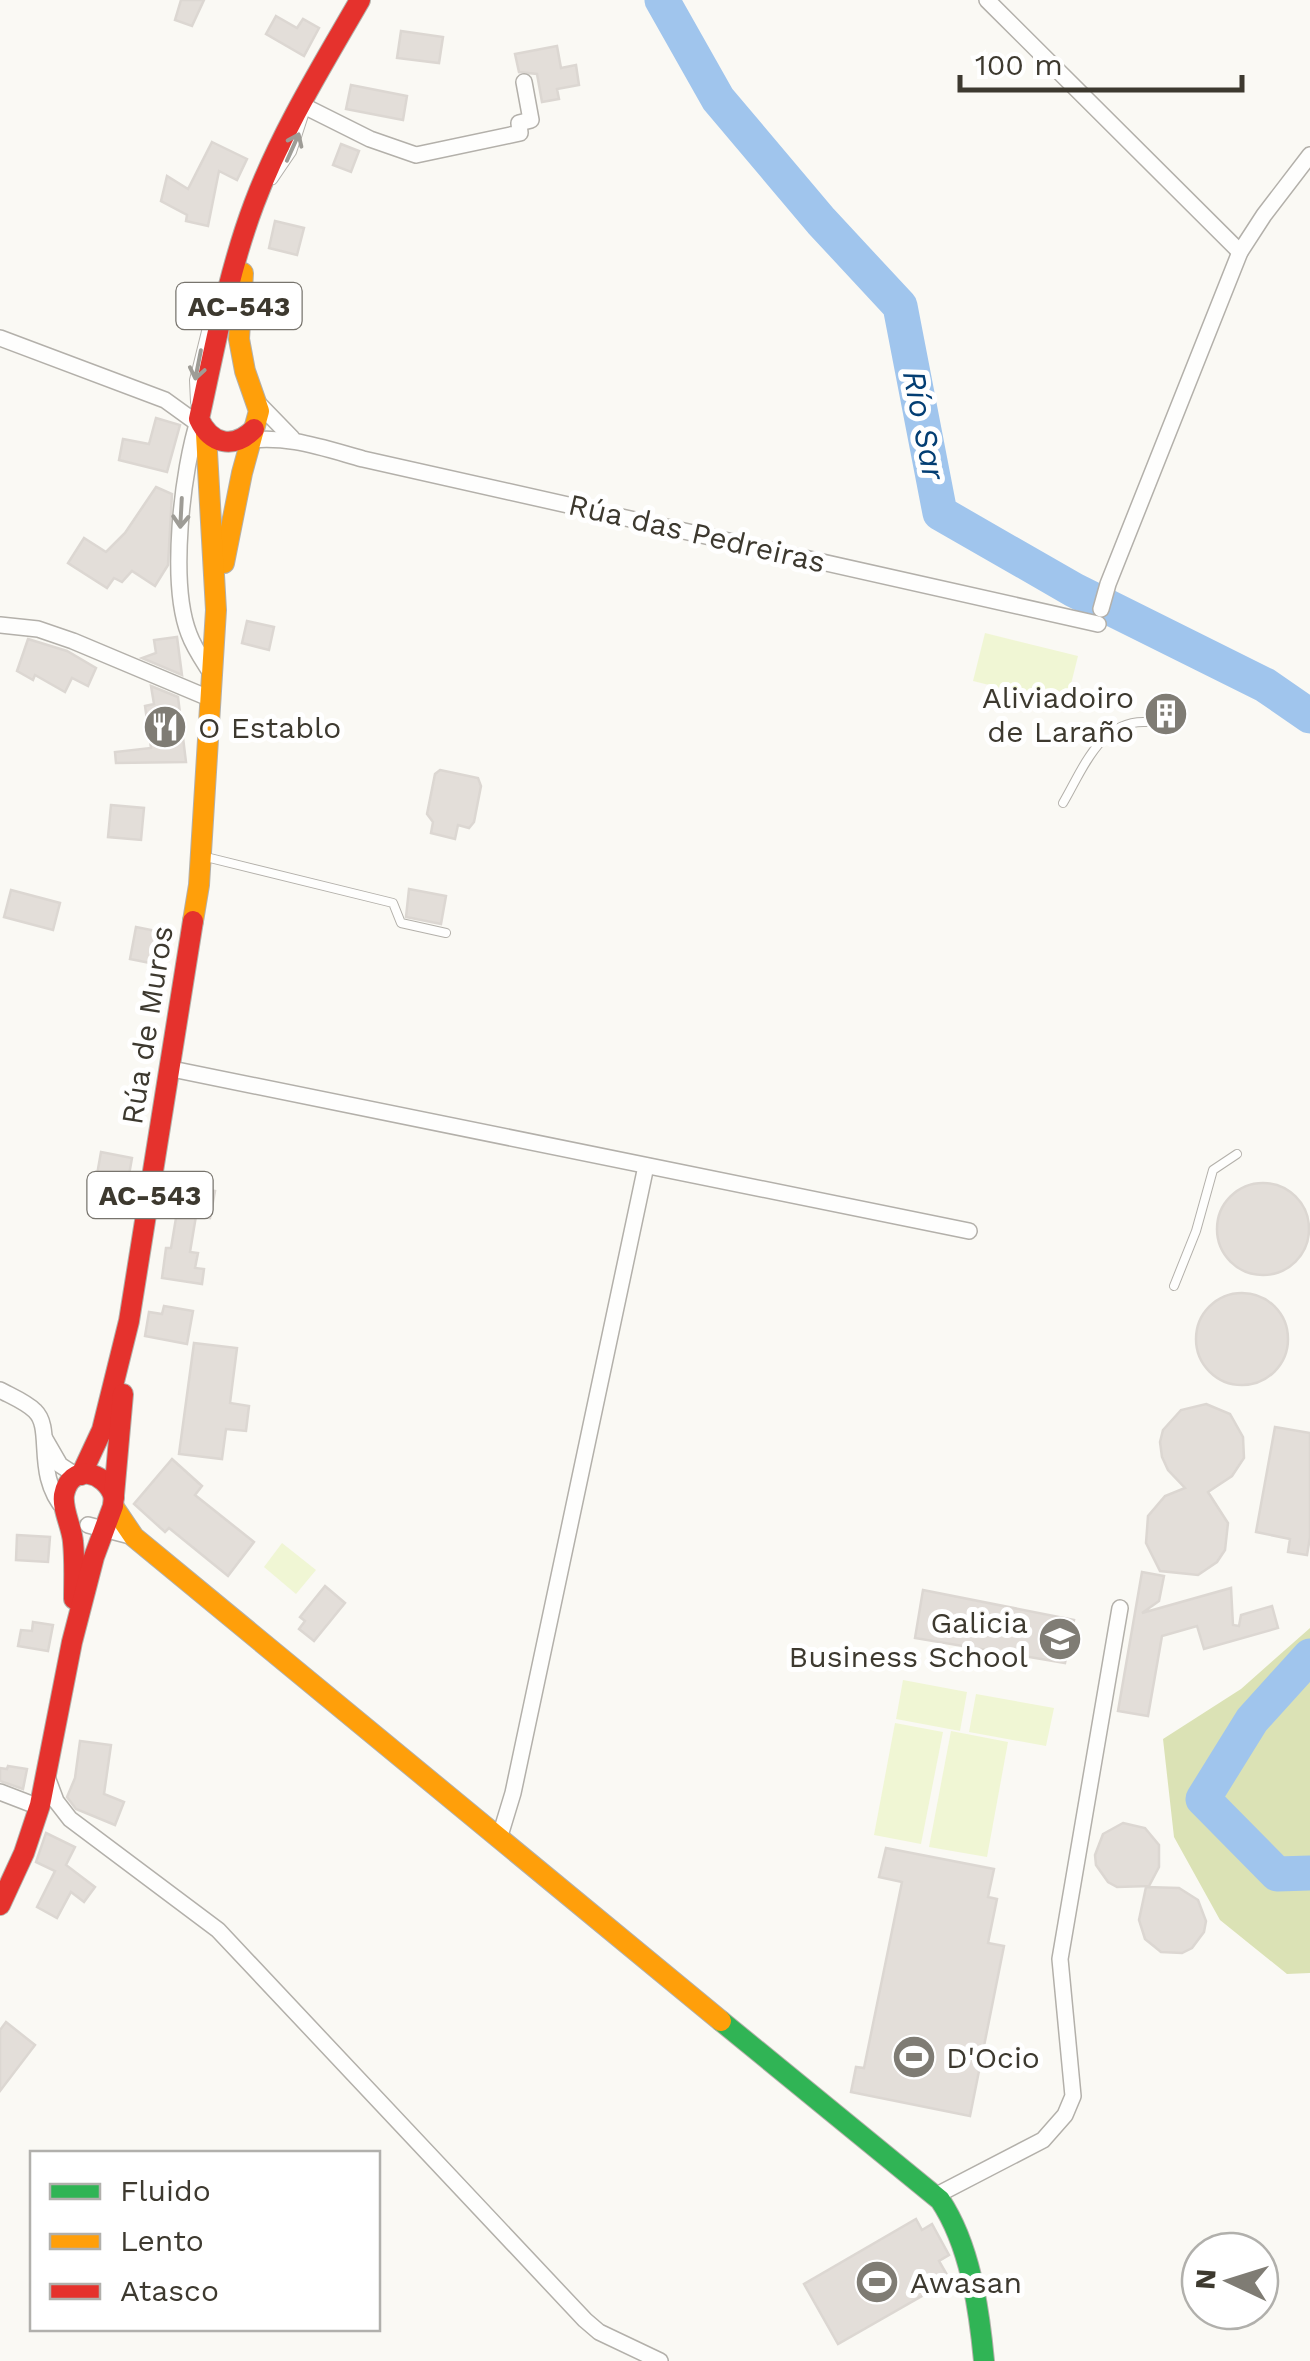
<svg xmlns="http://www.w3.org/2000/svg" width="1310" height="2361" font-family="'Work Sans',sans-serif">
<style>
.green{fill:#f0f6d4}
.forest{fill:#dbe2b5}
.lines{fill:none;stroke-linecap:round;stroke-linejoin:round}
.river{stroke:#a0c5ed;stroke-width:35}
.building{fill:#e3ded9;stroke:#dcd7d2;stroke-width:2.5}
.lane-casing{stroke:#b3b0aa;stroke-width:10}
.street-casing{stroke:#b3b0aa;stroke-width:18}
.fast-casing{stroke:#b3b0aa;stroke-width:22}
.slow-casing{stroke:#b3b0aa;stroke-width:22}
.jam-casing{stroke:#b3b0aa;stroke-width:22}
.lane{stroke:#fefefd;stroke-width:8}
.street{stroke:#fefefd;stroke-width:15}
.fast{stroke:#30b455;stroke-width:20}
.slow{stroke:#ff9f0a;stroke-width:20}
.jam{stroke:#e5322d;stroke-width:20}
.oneway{stroke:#9e9c96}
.labels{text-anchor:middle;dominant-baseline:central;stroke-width:10;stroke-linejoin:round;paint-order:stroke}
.shield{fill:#fff;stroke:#77746d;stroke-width:2.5}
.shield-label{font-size:28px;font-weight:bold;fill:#3d392f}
.street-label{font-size:30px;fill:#3d392f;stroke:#fff}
.poi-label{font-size:30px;fill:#3d392f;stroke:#fff;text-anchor:start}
.water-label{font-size:32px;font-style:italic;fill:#033e73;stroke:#fff}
</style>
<rect width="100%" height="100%" fill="#faf9f4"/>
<g class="green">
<polygon points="985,633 1078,656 1066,704 973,681"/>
<polygon points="282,1543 316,1570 296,1594 264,1567"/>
<polygon points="903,1680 967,1692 960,1731 896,1719"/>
<polygon points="976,1694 1054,1708 1046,1746 969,1732"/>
<polygon points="895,1723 943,1732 921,1844 874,1835"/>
<polygon points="951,1731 1008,1742 987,1857 929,1847"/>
</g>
<polygon class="forest" points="1310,1628 1310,1973 1287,1974 1220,1920 1174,1837 1163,1739 1241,1689"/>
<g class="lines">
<g class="river">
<polyline points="662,0 718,99 821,221 900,306 940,513 1074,590 1265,685 1310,716"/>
<polyline points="1310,1656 1252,1720 1203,1799 1277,1874 1310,1873"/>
</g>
</g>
<g class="building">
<polygon points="181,0 204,0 192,26 175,20"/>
<polygon points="276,16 297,28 303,19 319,28 304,56 266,34"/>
<polygon points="401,31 443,37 439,63 397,58"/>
<polygon points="557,46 561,68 576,65 579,85 557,89 559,99 542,102 537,74 519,72 515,54"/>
<polygon points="351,85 407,96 403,120 346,109"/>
<polygon points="212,142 247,159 237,180 219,171 208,226 186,221 187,215 161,201 167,176 188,189"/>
<polygon points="341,144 359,151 351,172 333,165"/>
<polygon points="275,221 304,228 297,255 269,248"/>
<polygon points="156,418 180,425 167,472 119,460 123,439 149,444"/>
<polygon points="156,487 172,494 168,565 155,586 132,571 122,582 114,578 107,588 68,563 84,538 106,552 125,533"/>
<polygon points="247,621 274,627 269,650 242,643"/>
<polygon points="177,637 182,675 142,658 156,653 154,640"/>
<polygon points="28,639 67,651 96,668 88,686 72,678 65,692 35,675 33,680 17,671"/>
<polygon points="151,686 178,697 186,762 116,763 115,752 151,748 145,706 154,704"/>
<polygon points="440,770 478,778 481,786 474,822 469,828 458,825 455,839 431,833 433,822 427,814 435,774"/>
<polygon points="111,805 144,808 141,840 108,837"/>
<polygon points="409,889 446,896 441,924 406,917"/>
<polygon points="11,890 60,903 53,930 4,917"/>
<polygon points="136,927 166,933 160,965 130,959"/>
<polygon points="101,1152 132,1158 126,1192 95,1186"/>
<polygon points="183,1176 201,1179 200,1188 215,1191 210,1218 196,1216 190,1252 198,1253 195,1268 204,1269 202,1284 162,1278 166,1248 171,1248"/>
<circle cx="1263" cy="1229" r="46"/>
<circle cx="1242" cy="1339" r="46"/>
<polygon points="164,1306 193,1311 187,1344 145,1336 149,1312 162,1314"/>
<polygon points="194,1343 237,1348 230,1403 249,1406 246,1431 226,1429 222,1459 179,1454"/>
<polygon points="1206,1404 1230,1414 1243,1437 1244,1458 1232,1476 1208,1492 1228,1523 1225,1550 1217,1562 1198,1575 1160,1571 1146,1543 1148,1516 1165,1496 1185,1488 1168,1470 1162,1457 1160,1442 1163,1430 1181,1410"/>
<polygon points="1275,1427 1310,1433 1310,1537 1307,1555 1288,1552 1290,1539 1256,1532"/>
<polygon points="172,1459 202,1486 195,1495 254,1542 228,1576 169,1528 165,1532 134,1504"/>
<polygon points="17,1535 50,1537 48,1562 16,1560"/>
<polygon points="1142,1572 1164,1576 1159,1601 1142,1613 1231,1588 1233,1625 1239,1626 1241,1615 1272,1606 1278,1628 1204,1649 1197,1626 1162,1636 1148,1716 1118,1711"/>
<polygon points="325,1586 345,1603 314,1641 299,1629 305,1621 300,1617"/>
<polygon points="923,1590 1074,1620 1065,1663 915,1638"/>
<polygon points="33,1622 53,1625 48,1651 18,1646 21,1630 32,1631"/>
<polygon points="80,1741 111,1745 104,1794 124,1802 115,1825 76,1809 67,1797 75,1778"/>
<polygon points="8,1766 27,1769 23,1789 0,1781 0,1768 7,1769"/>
<polygon points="1123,1823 1145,1828 1159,1845 1159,1867 1149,1886 1117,1887 1108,1882 1096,1865 1095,1855 1103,1834"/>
<polygon points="46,1833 75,1847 66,1865 95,1887 84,1902 71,1892 57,1918 37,1907 55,1871 36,1862"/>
<polygon points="886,1848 994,1869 988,1897 997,1899 988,1943 1004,1946 970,2116 851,2092 856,2067 864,2068 902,1882 879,1877"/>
<polygon points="1146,1887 1179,1888 1198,1900 1206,1921 1204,1932 1192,1948 1182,1953 1161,1952 1145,1939 1139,1920"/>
<polygon points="6,2022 35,2045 0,2091 0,2030"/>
<polygon points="916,2219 922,2230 932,2224 949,2255 939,2261 950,2280 838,2344 804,2284"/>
</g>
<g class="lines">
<g class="lane-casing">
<g id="lane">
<polyline points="273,180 292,152 305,112"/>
<polyline points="195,402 194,380 214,299"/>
<path d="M 1063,803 C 1083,769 1100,720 1146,722"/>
<polyline points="206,857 393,903 401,923 446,933"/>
<polyline points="1174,1286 1196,1231 1213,1170 1237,1154"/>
</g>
</g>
<g class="street-casing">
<g id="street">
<polyline points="987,0 1240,252"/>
<polyline points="300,104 370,139 416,155 520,133 519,123 531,120 524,82"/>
<polyline points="0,338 165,400 201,426"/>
<polyline points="257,402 292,438"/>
<path d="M 199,418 C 182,470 169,583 189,634 C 194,648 204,662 212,675"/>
<path d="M 244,441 C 285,434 323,448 363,459 L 1098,624"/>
<polyline points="1101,609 1108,584 1240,252 1264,215 1310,155"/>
<polyline points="0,625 38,629 73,641 211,699"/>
<polyline points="172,1069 969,1231"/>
<path d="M 0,1390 C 11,1396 26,1402 35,1411 C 54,1429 33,1474 65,1510"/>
<polyline points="45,1439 60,1465 77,1476"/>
<polyline points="88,1525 134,1537"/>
<polyline points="47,1777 56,1801 70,1819 218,1930 585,2320 599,2332 660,2361"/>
<polyline points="0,1792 39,1807"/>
<polyline points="499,1839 513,1793 646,1166"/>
<polyline points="935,2196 1043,2140 1065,2115 1073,2096 1060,1959 1120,1608"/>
</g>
</g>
<g class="fast-casing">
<path id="fast" d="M 721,2021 L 940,2200 C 970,2245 979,2308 984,2361"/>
</g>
<g class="slow-casing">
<g id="slow">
<polyline points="224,563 242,473 259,411 245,371 239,339 243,273"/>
<polyline points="193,921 199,885 216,610 206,434"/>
<polyline points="113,1506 134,1537 721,2021"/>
</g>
</g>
<g class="jam-casing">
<g id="jam">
<path d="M 254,429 C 234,449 211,445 199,419 C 215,347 228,273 254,204 C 281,132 322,66 360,0"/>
<polyline points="81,1475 102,1430 129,1321 193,921"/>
<path d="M 74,1599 C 74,1580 75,1561 73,1542 C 72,1527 62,1510 64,1495 C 70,1463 105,1470 114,1497"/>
<polyline points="0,1905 24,1853 40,1805 72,1642 94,1557 113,1506 123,1394"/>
</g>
</g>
<use href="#lane" class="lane"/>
<use href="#street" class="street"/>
<use href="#fast" class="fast"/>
<use href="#slow" class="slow"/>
<use href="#jam" class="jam"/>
</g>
<defs><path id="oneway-shaft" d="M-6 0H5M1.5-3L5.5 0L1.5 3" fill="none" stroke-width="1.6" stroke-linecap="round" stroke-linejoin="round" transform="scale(2.5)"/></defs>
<g class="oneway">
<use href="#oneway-shaft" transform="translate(293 147) rotate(-66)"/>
<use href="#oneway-shaft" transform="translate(198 365) rotate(101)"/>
<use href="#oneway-shaft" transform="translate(181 513) rotate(93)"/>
</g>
<defs>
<g id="building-disc" transform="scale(2.25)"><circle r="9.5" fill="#7f7c74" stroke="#fff"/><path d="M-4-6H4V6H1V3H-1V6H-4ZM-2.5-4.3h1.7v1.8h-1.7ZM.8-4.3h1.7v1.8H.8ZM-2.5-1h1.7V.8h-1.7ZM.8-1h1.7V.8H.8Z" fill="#fff"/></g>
<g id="restaurant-disc" transform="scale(2.25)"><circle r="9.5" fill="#7f7c74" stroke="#fff"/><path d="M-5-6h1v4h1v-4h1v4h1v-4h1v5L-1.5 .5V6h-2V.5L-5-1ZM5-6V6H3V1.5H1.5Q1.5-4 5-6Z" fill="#fff"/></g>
<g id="school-disc" transform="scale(2.25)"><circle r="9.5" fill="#7f7c74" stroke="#fff"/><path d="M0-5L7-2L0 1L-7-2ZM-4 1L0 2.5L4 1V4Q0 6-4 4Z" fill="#fff"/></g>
<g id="stadium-disc" transform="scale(2.25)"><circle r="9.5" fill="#7f7c74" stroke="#fff"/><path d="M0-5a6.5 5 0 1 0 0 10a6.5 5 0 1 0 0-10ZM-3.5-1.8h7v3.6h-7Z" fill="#fff"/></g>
</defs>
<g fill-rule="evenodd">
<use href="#building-disc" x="1166" y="714"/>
<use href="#restaurant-disc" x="165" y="727"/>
<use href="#school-disc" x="1060" y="1639"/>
<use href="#stadium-disc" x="914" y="2057"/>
<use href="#stadium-disc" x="877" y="2282"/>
</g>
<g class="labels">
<g class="shield">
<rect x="176.5" y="283" width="125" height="46" rx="8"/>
<rect x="87.5" y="1172" width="125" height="46" rx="8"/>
</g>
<g class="shield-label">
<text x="239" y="306">AC-543</text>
<text x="150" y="1195">AC-543</text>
</g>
<g class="street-label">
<text transform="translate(697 533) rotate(13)">Rúa das Pedreiras</text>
<text transform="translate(147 1025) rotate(-81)">Rúa de Muros</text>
</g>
<g class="poi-label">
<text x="1134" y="697" text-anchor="end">Aliviadoiro<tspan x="1134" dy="34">de Laraño</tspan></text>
<text x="198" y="727">O Establo</text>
<text x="1028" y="1622" text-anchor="end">Galicia<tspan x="1028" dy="34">Business School</tspan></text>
<text x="946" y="2057">D'Ocio</text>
<text x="910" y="2282">Awasan</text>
</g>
<g class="water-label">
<text transform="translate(924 425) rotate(79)">Río Sar</text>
</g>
</g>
<rect x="30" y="2151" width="350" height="180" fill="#ffffff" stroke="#b1b0ac" stroke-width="2.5"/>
<rect x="50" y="2184" width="50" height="15" fill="#30b455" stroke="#b1b0ac" stroke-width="2.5"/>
<text x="120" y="2201" font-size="30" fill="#3d392f">Fluido</text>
<rect x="50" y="2234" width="50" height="15" fill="#ff9f0a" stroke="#b1b0ac" stroke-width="2.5"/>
<text x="120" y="2251" font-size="30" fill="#3d392f">Lento</text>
<rect x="50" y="2284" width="50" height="15" fill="#e5322d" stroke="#b1b0ac" stroke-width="2.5"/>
<text x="120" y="2301" font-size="30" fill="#3d392f">Atasco</text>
<g transform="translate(1230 2281) rotate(274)"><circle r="48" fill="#ffffff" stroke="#b1b0ac" stroke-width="2.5"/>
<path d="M0-8L18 38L0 25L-18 38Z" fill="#7f7c74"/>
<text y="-15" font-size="28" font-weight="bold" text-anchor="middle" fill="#3d392f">N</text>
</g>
<path d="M960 75v15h282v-15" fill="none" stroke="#3d392f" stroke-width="5"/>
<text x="975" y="75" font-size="30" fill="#3d392f" stroke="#ffffff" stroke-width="8" paint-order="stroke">100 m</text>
</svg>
